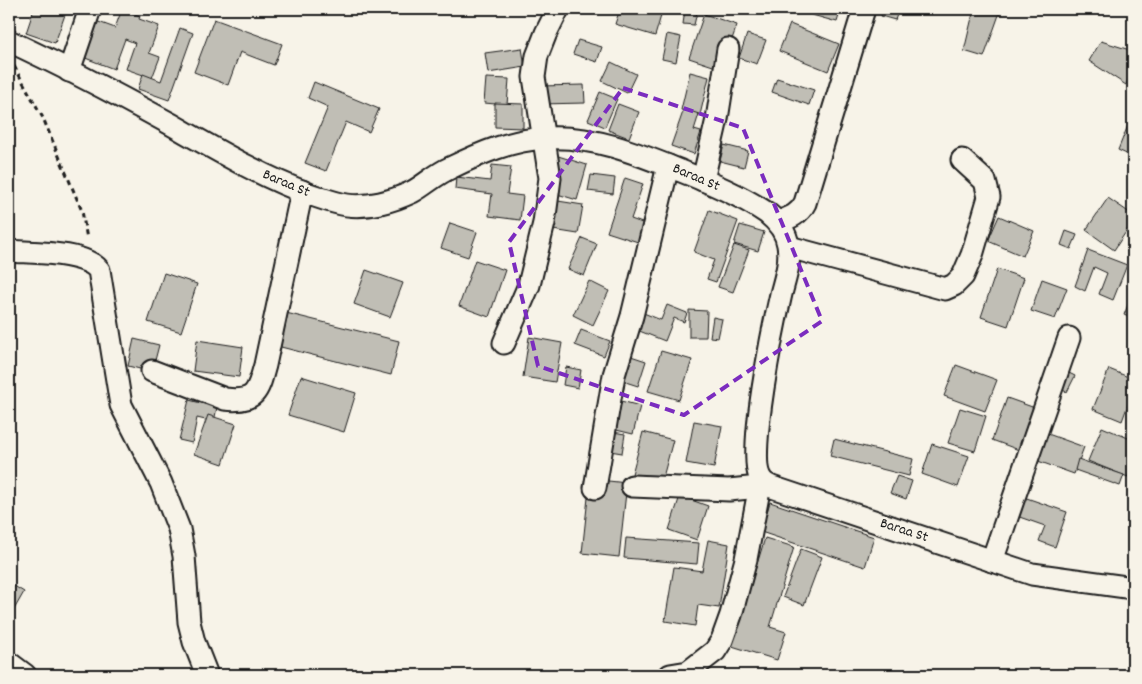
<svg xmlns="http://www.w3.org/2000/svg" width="1142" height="684" font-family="Dekko,sans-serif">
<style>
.building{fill:#c0beb5;stroke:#1c1c1c}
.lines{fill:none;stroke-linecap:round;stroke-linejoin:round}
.street-casing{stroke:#1c1c1c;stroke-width:25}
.path{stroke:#1c1c1c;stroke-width:3;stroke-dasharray:5 4;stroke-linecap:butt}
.street{stroke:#f7f3e8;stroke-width:21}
.marked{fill:none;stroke:#7b2cbf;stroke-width:4;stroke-dasharray:10 6;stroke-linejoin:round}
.labels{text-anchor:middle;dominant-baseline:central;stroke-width:4.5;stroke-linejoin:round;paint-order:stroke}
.street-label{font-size:15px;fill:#1c1c1c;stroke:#f7f3e8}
</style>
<rect width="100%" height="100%" fill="#f7f3e8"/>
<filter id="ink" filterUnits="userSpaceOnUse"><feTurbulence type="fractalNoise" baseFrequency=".02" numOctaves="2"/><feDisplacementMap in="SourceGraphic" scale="10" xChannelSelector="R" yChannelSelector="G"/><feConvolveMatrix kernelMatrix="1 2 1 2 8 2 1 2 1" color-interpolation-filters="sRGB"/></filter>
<g filter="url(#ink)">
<g class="building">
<polygon points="34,9 67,9 55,43 26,33"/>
<polygon points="122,9 140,16 139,19 159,26 149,53 160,57 152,78 126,69 135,43 125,39 114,69 80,56 93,20 115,28"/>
<polygon points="620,9 663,9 655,36 615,24"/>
<polygon points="791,9 841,9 837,22"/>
<polygon points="883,9 899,9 895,20 881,16"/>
<polygon points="974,9 989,9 1000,12 984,57 964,51"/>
<polygon points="685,10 697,12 694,25 683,24"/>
<polygon points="704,14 737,25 730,45 716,67 689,58"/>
<polygon points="214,19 282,44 274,65 240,52 228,85 194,72"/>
<polygon points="790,24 839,44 828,71 779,51"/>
<polygon points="180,28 193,33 169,100 138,89 143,74 161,81"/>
<polygon points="667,34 681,37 676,62 662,59"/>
<polygon points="747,34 766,40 757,64 739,58"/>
<polygon points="578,40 602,47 597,62 573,54"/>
<polygon points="1101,41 1133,51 1133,67 1126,85 1089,61"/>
<polygon points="522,48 525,67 488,73 485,53"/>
<polygon points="611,62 636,74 627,93 602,81"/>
<polygon points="690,72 709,77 700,115 681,110"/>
<polygon points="486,78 509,79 507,105 484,103"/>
<polygon points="777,78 814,90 809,105 772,92"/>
<polygon points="314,82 379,109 369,132 346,122 326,171 305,163 328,107 308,98"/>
<polygon points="584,85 585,103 540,104 539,86"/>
<polygon points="600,92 617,99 605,127 588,120"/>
<polygon points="495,103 523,104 523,128 495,127"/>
<polygon points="618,104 639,112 629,138 608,130"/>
<polygon points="684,109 699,114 694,130 701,132 694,154 671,146"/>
<polygon points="1129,123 1133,125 1133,157 1118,150"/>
<polygon points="724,145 748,151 744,167 720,161"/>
<polygon points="555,155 587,165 577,200 544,190"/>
<polygon points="492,165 511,167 507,194 523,196 520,220 489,216 492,194 455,189 456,177 490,181"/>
<polygon points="591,175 615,178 613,194 588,191"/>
<polygon points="625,178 643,184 631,219 645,224 638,242 607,232"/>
<polygon points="1108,198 1133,215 1133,221 1114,250 1086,230"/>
<polygon points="558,201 583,205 578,234 553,230"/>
<polygon points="709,210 738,221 716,282 707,279 714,260 694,252"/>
<polygon points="999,216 1034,231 1023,256 988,241"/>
<polygon points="450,223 477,232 468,257 441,248"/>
<polygon points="740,225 764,232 758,251 734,244"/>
<polygon points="1066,231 1077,235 1071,249 1061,245"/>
<polygon points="582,238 597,244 584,276 568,269"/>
<polygon points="734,245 749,250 733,292 718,287"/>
<polygon points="1088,250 1127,265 1113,300 1099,294 1107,273 1094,267 1085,291 1075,286"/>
<polygon points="475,260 505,270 489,317 459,306"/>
<polygon points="997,269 1024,278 1008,326 981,317"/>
<polygon points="366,270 403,283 390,317 354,304"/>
<polygon points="164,273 197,284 181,332 148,322"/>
<polygon points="1042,279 1067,288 1055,319 1031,311"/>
<polygon points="589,281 609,291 593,325 573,315"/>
<polygon points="1133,292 1133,319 1124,315"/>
<polygon points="667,305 687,313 684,322 674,318 665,341 624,325 631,308 661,320"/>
<polygon points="689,310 707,311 706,337 689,337"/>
<polygon points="282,312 399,341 391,375 273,345"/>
<polygon points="713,317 722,319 718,338 710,337"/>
<polygon points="581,330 610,341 604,356 575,345"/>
<polygon points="529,337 562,343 555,382 523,377"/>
<polygon points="134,339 159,345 152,372 128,366"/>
<polygon points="197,340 243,347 239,377 193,371"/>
<polygon points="661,351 692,360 679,400 648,391"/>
<polygon points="619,352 646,361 638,386 610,377"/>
<polygon points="956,365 997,380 985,411 944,396"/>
<polygon points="566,367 581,370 578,388 563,385"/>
<polygon points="1109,369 1133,379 1133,391 1122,421 1093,409"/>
<polygon points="1063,370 1075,376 1067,392 1055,387"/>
<polygon points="301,376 356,393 344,432 288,415"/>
<polygon points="612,381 625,384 621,401 640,406 633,434 600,426"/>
<polygon points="1007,398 1035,408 1019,450 992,440"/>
<polygon points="189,400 217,407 214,422 197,418 192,443 179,440"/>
<polygon points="960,408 986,416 975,451 948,443"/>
<polygon points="208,415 236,424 223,464 194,454"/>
<polygon points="694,421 722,426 714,468 686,463"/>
<polygon points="1102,427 1133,440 1133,465 1128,477 1088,461"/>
<polygon points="601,430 625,434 622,453 598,449"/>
<polygon points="643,432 673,440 662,481 632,474"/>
<polygon points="1048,434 1084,447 1074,474 1038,461"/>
<polygon points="834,439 913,459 909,476 830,456"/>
<polygon points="932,444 969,456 958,487 922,474"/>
<polygon points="1078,459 1124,475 1120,486 1075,470"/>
<polygon points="897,476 912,481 906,499 890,493"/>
<polygon points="590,479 627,483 619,557 582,553"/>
<polygon points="1018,495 1067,512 1055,547 1039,541 1045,526 1011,514"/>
<polygon points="680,496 708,506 697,540 669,530"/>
<polygon points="770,502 874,537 865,567 761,532"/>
<polygon points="626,538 699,543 697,564 624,558"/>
<polygon points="765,538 794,547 770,627 786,632 777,660 732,646"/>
<polygon points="708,540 729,544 719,608 698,605 695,626 665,621 674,567 702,571"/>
<polygon points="801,549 822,557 804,605 783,597"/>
<polygon points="11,584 24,592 12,613 9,611 9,588"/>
</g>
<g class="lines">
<g class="street-casing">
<g id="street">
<path d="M 9,41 C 63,66 116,94 169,123 C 215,149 260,176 309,194 C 321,198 334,203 347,205 C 368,208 393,201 412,192 C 425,185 436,174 450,168 C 481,153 511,140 546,138 C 593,135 639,154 681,171 C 711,183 740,195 767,213 C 777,221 786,231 788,245 C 791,262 785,278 781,294 C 774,324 747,455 760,477 C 762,482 767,485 772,487 L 1032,574 L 1133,588"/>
<polyline points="69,71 90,9"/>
<polyline points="703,180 717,119 728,49"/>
<path d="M 778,222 C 789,218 799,215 805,203 L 864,9"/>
<polyline points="789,247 945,289 954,285 963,276 972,255 989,197 985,181 962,160"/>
<path d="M 9,251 C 32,253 84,251 99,270 L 121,405 L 161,483 L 179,529 L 184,556 L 189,622 L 194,642 L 207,675"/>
<polyline points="504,343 529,285 544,223 550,178 534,77 537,56 546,33 558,9"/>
<path d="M 152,371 L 225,399 C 256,403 258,391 265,365 L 302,191"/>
<polyline points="632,486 729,490 759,487"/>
<polyline points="595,488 614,375 632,316 668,166"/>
<polyline points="992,561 1069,338"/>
<polyline points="9,663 25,675"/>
<polyline points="670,675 688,672 715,651 722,640 731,615 746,559 761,480"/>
</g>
</g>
<polyline class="path" points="14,66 43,118 82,211 87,239"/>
<use href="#street" class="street"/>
</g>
</g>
<path class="marked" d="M 623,88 L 743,128 L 822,321 L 684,415 L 538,366 L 509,242 Z"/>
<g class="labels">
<g class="street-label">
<text transform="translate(696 178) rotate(23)">Baraa St</text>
<text transform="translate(286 184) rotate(23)">Baraa St</text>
<text transform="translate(904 531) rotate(18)">Baraa St</text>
</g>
</g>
<rect width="1142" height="684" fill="none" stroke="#f7f3e8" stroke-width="30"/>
<rect x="15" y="15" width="1112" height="654" fill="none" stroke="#1c1c1c" stroke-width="2" filter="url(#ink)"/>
</svg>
